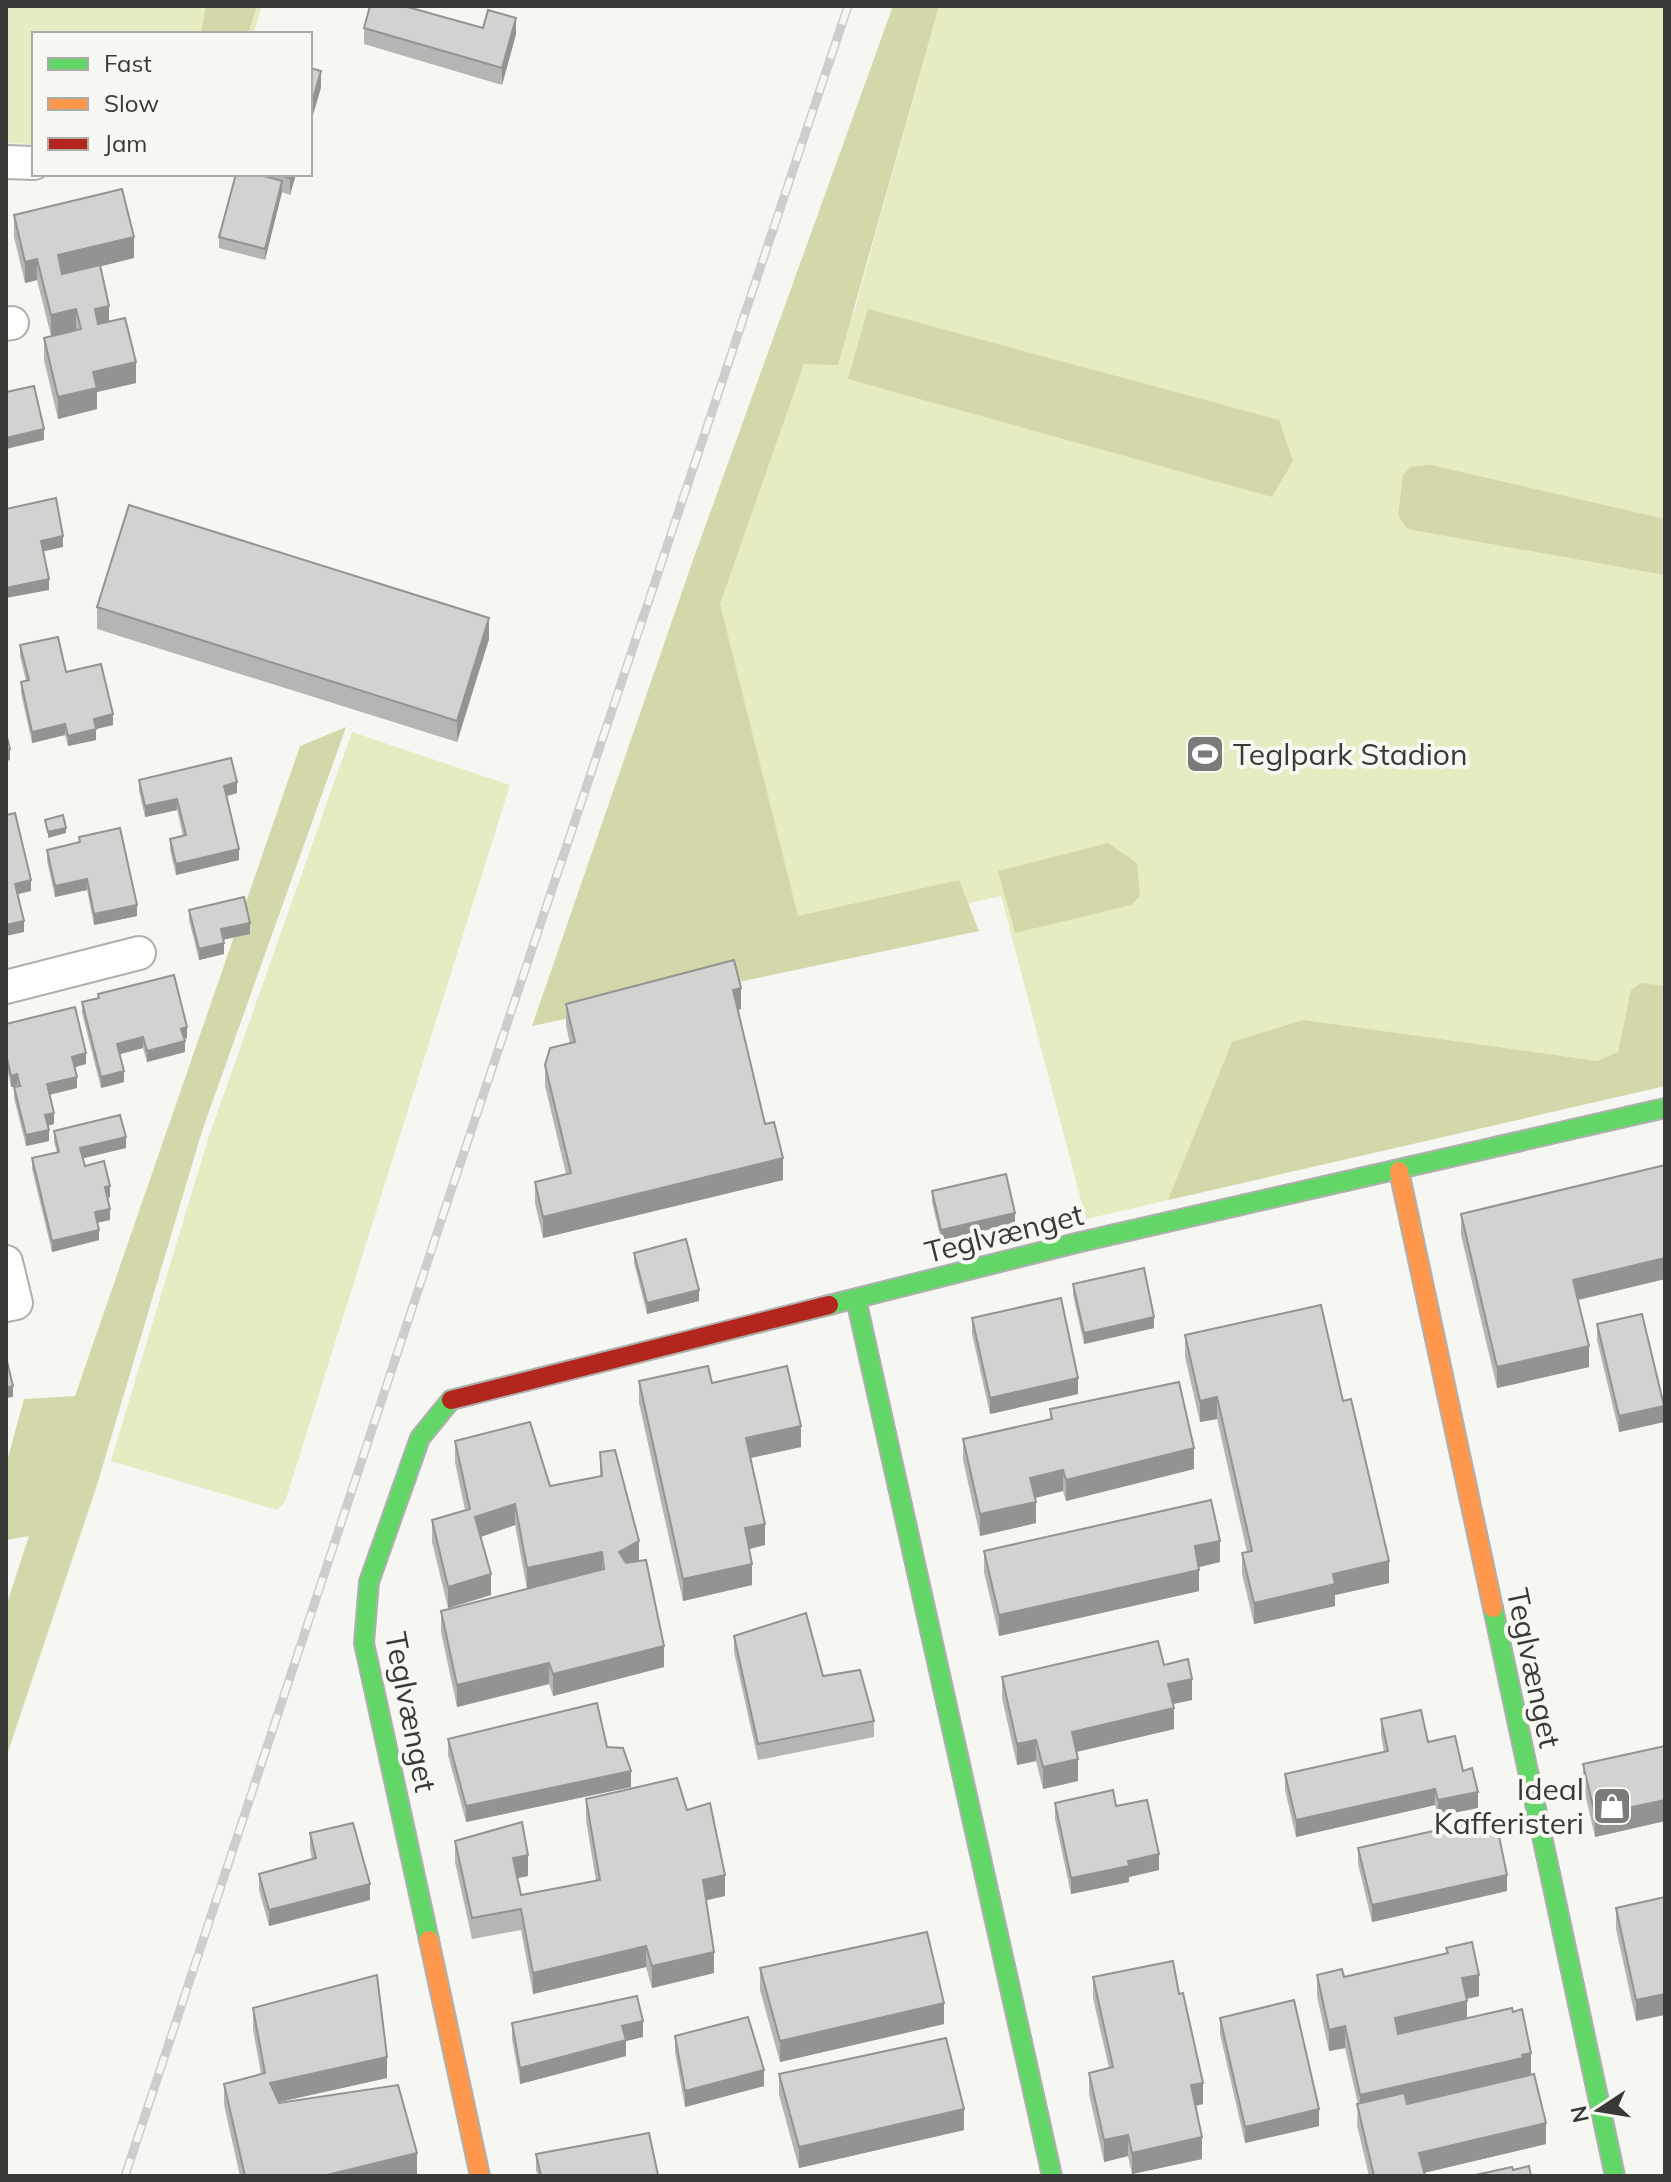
<svg xmlns="http://www.w3.org/2000/svg" width="1671" height="2182" font-family="Mulish,sans-serif">
<style>
.green{fill:#e6ebc2}
.forest{fill:#d3d7a9}
.lines{fill:none;stroke-linecap:round;stroke-linejoin:round}
.street-casing{stroke:#afb0ad;stroke-width:36}
.fast-casing{stroke:#afb0ad;stroke-width:22}
.slow-casing{stroke:#afb0ad;stroke-width:22}
.jam-casing{stroke:#afb0ad;stroke-width:22}
.street{stroke:#fefefd;stroke-width:32}
.fast{stroke:#63d668;stroke-width:18}
.slow{stroke:#ff974d;stroke-width:18}
.jam{stroke:#b3261e;stroke-width:18}
.rail-casing{stroke:#cdcdcd;stroke-width:9}
.rail{stroke:#f7f8f2;stroke-width:6;stroke-dasharray:18;stroke-linecap:butt}
.wall{fill:#b5b5b3}
.shaded-wall{fill:#939492}
.building{fill:#d2d3d0;stroke:#939492;stroke-width:2}
.labels{text-anchor:middle;dominant-baseline:central;stroke-width:8;stroke-linejoin:round;paint-order:stroke}
.poi-label{font-size:30px;fill:#393a37;stroke:#f7f8f2;text-anchor:start}
.street-label{font-size:30px;fill:#393a37;stroke:#f7f8f2}
</style>
<rect width="100%" height="100%" fill="#f6f7f3"/>
<g class="green">
<polygon points="6,6 262,6 253,34 34,34 34,144 6,143"/>
<polygon points="939,6 1665,6 1665,1086 1086,1219 1001,896 793,944 710,613 804,364 854,312"/>
<polygon points="352,732 510,785 285,1502 277,1510 111,1461 208,1139"/>
</g>
<g class="forest">
<polygon points="206,6 257,6 248,34 201,34"/>
<polygon points="893,6 939,6 838,365 804,364 720,604 798,916 959,880 979,931 532,1026 692,563"/>
<polygon points="868,309 1279,420 1293,461 1272,497 848,379"/>
<polygon points="1431,465 1665,519 1665,575 1407,529 1398,515 1403,475 1410,467"/>
<polygon points="346,727 202,1131 97,1485 6,1758 6,1606 29,1536 6,1540 6,1465 24,1399 75,1396 300,746"/>
<polygon points="1108,843 1137,863 1140,896 1131,905 1015,933 998,871"/>
<polygon points="1641,983 1665,986 1665,1086 1168,1200 1232,1042 1303,1020 1597,1061 1618,1052 1631,990"/>
</g>
<g class="lines">
<g class="street-casing">
<g id="street">
<polyline points="6,162 34,163"/>
<polyline points="6,324 12,323"/>
<polyline points="6,987 139,953"/>
<polyline points="6,1262 16,1303 6,1305"/>
</g>
</g>
<g class="fast-casing">
<g id="fast">
<polyline points="856,1299 1052,2176"/>
<polyline points="829,1305 1076,1243 1665,1108"/>
<polyline points="1493,1608 1615,2176"/>
<polyline points="429,1940 364,1643 369,1582 420,1438 451,1400"/>
</g>
</g>
<g class="slow-casing">
<g id="slow">
<polyline points="1399,1171 1493,1608"/>
<polyline points="429,1940 480,2176"/>
</g>
</g>
<g class="jam-casing">
<polyline id="jam" points="451,1400 829,1305"/>
</g>
<use href="#street" class="street"/>
<use href="#fast" class="fast"/>
<use href="#slow" class="slow"/>
<use href="#jam" class="jam"/>
<g class="rail-casing">
<polyline id="rail" points="125,2176 443,1215 848,6"/>
</g>
<use href="#rail" class="rail"/>
</g>
<g class="wall">
<polygon points="364,28 483,28 516,34 502,85 364,44"/>
<polygon points="236,174 296,174 290,195 282,192 265,260 219,248 219,237"/>
<polygon points="14,215 134,258 100,266 109,322 136,383 97,392 97,409 58,419 44,360 44,338 76,331 51,336 37,280 25,283 14,237"/>
<polygon points="97,607 489,639 457,742 97,629"/>
<polygon points="20,645 66,672 113,725 96,729 96,740 68,746 65,735 32,743 21,693 21,682 26,681 20,656"/>
<polygon points="139,780 237,793 226,796 239,860 176,875 170,850 170,839 183,836 177,810 145,817 139,791"/>
<polygon points="79,837 137,916 94,925 87,890 55,897 47,861 47,850 79,843"/>
<polygon points="189,910 250,934 223,940 224,954 199,960 189,920"/>
<polygon points="98,994 187,1038 184,1039 185,1052 147,1062 143,1048 120,1054 124,1082 101,1088 82,1013 82,1002 98,998"/>
<polygon points="566,1004 741,1009 738,1010 765,1124 783,1180 543,1238 535,1203 535,1182 566,1174 545,1086 545,1065 570,1044 566,1025"/>
<polygon points="6,1024 86,1064 75,1067 77,1088 50,1095 54,1124 48,1126 49,1141 26,1146 14,1098 14,1087 17,1087 17,1085 11,1087 6,1064"/>
<polygon points="54,1131 126,1148 83,1158 85,1166 110,1197 107,1198 110,1220 97,1223 99,1240 52,1252 32,1169 32,1158 57,1152 54,1142"/>
<polygon points="1665,1165 1665,1279 1578,1300 1589,1367 1497,1388 1461,1235 1461,1214"/>
<polygon points="932,1191 1015,1224 941,1240 932,1202"/>
<polygon points="634,1253 699,1301 647,1314 634,1263"/>
<polygon points="1073,1284 1154,1328 1084,1344 1073,1295"/>
<polygon points="972,1318 1078,1394 990,1414 972,1334"/>
<polygon points="1597,1324 1664,1422 1619,1432 1597,1340"/>
<polygon points="1185,1335 1343,1401 1389,1583 1335,1595 1335,1606 1254,1624 1242,1574 1242,1553 1247,1552 1217,1419 1200,1422 1185,1357"/>
<polygon points="639,1381 712,1383 801,1447 750,1458 765,1545 749,1549 752,1585 683,1601 639,1403"/>
<polygon points="1050,1409 1194,1469 1066,1501 1063,1491 1035,1498 1036,1523 980,1536 963,1460 963,1439 1050,1420"/>
<polygon points="455,1441 550,1486 600,1477 600,1452 639,1561 664,1667 553,1696 549,1684 457,1707 441,1632 441,1611 527,1589 515,1525 480,1537 491,1595 448,1608 432,1542 432,1520 465,1510 455,1462"/>
<polygon points="984,1551 1220,1562 1199,1567 1199,1591 999,1636 984,1572"/>
<polygon points="734,1636 823,1676 874,1721 874,1737 758,1760 734,1652"/>
<polygon points="1164,1665 1192,1700 1173,1704 1174,1729 1076,1752 1078,1781 1043,1789 1036,1761 1017,1765 1002,1698 1002,1677"/>
<polygon points="1381,1719 1428,1742 1463,1771 1478,1808 1438,1816 1435,1805 1296,1837 1285,1790 1285,1774 1384,1752 1381,1735"/>
<polygon points="448,1739 607,1747 631,1787 466,1822 448,1755"/>
<polygon points="1665,1746 1665,1821 1595,1837 1583,1785 1583,1764"/>
<polygon points="586,1799 687,1810 725,1896 706,1900 714,1973 652,1988 646,1967 533,1994 521,1930 472,1939 455,1862 455,1841 528,1876 517,1878 521,1895 596,1881 586,1820"/>
<polygon points="1055,1803 1116,1806 1159,1870 1129,1877 1129,1882 1071,1894 1055,1819"/>
<polygon points="310,1833 370,1900 269,1926 259,1890 259,1874 312,1859 310,1849"/>
<polygon points="1358,1848 1507,1891 1372,1922 1358,1864"/>
<polygon points="1665,1897 1636,2021 1616,1929 1616,1908"/>
<polygon points="1446,1948 1479,1996 1466,1999 1467,2019 1531,2074 1546,2144 1424,2173 1425,2176 1369,2176 1357,2125 1358,2104 1345,2048 1329,2051 1317,1996 1317,1975 1344,1977 1446,1953"/>
<polygon points="760,1968 944,2024 780,2062 760,1990"/>
<polygon points="1093,1977 1203,2104 1195,2106 1202,2159 1132,2174 1128,2156 1104,2162 1089,2094 1089,2073 1109,2068 1093,1998"/>
<polygon points="253,2008 387,2078 279,2102 417,2174 408,2176 240,2176 224,2105 224,2084 261,2074 253,2029"/>
<polygon points="1220,2018 1319,2126 1245,2143 1220,2034"/>
<polygon points="512,2023 643,2037 626,2041 626,2056 520,2084 512,2039"/>
<polygon points="675,2036 764,2086 685,2107 675,2052"/>
<polygon points="779,2074 964,2130 799,2168 779,2095"/>
<polygon points="536,2154 658,2176 538,2176 536,2170"/>
</g>
<g class="shaded-wall">
<polygon points="516,18 516,34 502,85 502,68"/>
<polygon points="321,71 321,88 310,125 310,109"/>
<polygon points="291,174 296,174 290,195 290,178"/>
<polygon points="282,181 282,192 265,260 265,249"/>
<polygon points="134,237 134,258 58,277 58,255"/>
<polygon points="37,259 37,280 25,283 25,262"/>
<polygon points="109,306 109,327 95,331 95,309"/>
<polygon points="76,309 76,330 51,336 51,315"/>
<polygon points="136,362 136,383 97,392 97,409 58,419 58,397 93,372"/>
<polygon points="44,429 44,440 6,449 6,438"/>
<polygon points="63,536 63,547 41,552 41,541"/>
<polygon points="49,579 49,590 6,598 6,588"/>
<polygon points="489,618 489,639 457,742 457,721"/>
<polygon points="113,714 113,725 96,729 96,740 68,746 68,736 94,719"/>
<polygon points="65,724 65,735 32,743 32,732"/>
<polygon points="10,749 10,760 6,761 6,750"/>
<polygon points="237,782 237,793 224,797 224,786"/>
<polygon points="177,799 177,810 145,817 145,806"/>
<polygon points="66,828 66,833 48,838 48,832"/>
<polygon points="239,849 239,860 176,875 176,864"/>
<polygon points="87,879 87,890 55,897 55,886"/>
<polygon points="31,880 31,891 15,895 15,884"/>
<polygon points="137,905 137,916 94,925 94,914"/>
<polygon points="24,921 24,932 6,936 6,925"/>
<polygon points="250,923 250,934 221,940 221,929"/>
<polygon points="224,943 224,954 199,960 199,949"/>
<polygon points="741,988 741,1009 733,1011 733,990"/>
<polygon points="187,1027 187,1038 181,1040 181,1029"/>
<polygon points="143,1037 143,1048 117,1055 117,1044"/>
<polygon points="185,1041 185,1052 147,1062 147,1051"/>
<polygon points="86,1053 86,1064 72,1068 72,1057"/>
<polygon points="124,1071 124,1082 101,1088 101,1077"/>
<polygon points="17,1074 17,1085 11,1087 11,1076"/>
<polygon points="77,1077 77,1088 47,1095 47,1084"/>
<polygon points="54,1113 54,1124 45,1126 45,1115"/>
<polygon points="49,1130 49,1141 26,1146 26,1135"/>
<polygon points="126,1137 126,1148 80,1159 80,1148"/>
<polygon points="783,1158 783,1180 543,1238 543,1217"/>
<polygon points="110,1186 110,1197 105,1198 105,1187"/>
<polygon points="110,1209 110,1220 95,1223 95,1212"/>
<polygon points="1015,1213 1015,1224 941,1240 941,1230"/>
<polygon points="99,1230 99,1240 52,1252 52,1241"/>
<polygon points="1665,1258 1665,1279 1573,1301 1573,1280"/>
<polygon points="699,1290 699,1301 647,1314 647,1303"/>
<polygon points="1154,1317 1154,1328 1084,1344 1084,1333"/>
<polygon points="1589,1346 1589,1367 1497,1388 1497,1367"/>
<polygon points="1078,1378 1078,1394 990,1414 990,1398"/>
<polygon points="13,1386 13,1397 6,1398 6,1388"/>
<polygon points="1217,1397 1217,1419 1200,1422 1200,1401"/>
<polygon points="1664,1406 1664,1422 1619,1432 1619,1416"/>
<polygon points="801,1426 801,1447 746,1459 746,1438"/>
<polygon points="1194,1448 1194,1469 1066,1501 1066,1480"/>
<polygon points="1063,1470 1063,1491 1030,1499 1030,1478"/>
<polygon points="1036,1502 1036,1523 980,1536 980,1514"/>
<polygon points="515,1504 515,1525 475,1539 475,1517"/>
<polygon points="765,1524 765,1545 745,1550 745,1528"/>
<polygon points="639,1541 639,1563 619,1573 619,1552"/>
<polygon points="1220,1541 1220,1562 1195,1568 1195,1546"/>
<polygon points="602,1552 602,1574 527,1589 527,1568"/>
<polygon points="1389,1561 1389,1583 1335,1595 1335,1606 1254,1624 1254,1603 1333,1574"/>
<polygon points="752,1564 752,1585 683,1601 683,1579"/>
<polygon points="1199,1570 1199,1591 999,1636 999,1615"/>
<polygon points="491,1574 491,1595 448,1608 448,1587"/>
<polygon points="664,1646 664,1667 553,1696 553,1674"/>
<polygon points="549,1663 549,1684 457,1707 457,1685"/>
<polygon points="1192,1679 1192,1700 1168,1705 1168,1684"/>
<polygon points="1174,1708 1174,1729 1072,1753 1072,1732"/>
<polygon points="1036,1740 1036,1761 1017,1765 1017,1744"/>
<polygon points="1078,1759 1078,1781 1043,1789 1043,1767"/>
<polygon points="631,1771 631,1787 466,1822 466,1806"/>
<polygon points="1435,1789 1435,1805 1296,1837 1296,1820"/>
<polygon points="1478,1792 1478,1808 1438,1816 1438,1800"/>
<polygon points="1665,1800 1665,1821 1595,1837 1595,1815"/>
<polygon points="1159,1854 1159,1870 1129,1877 1129,1882 1071,1894 1071,1878 1128,1861"/>
<polygon points="528,1855 528,1876 513,1879 513,1858"/>
<polygon points="725,1875 725,1896 703,1901 703,1880"/>
<polygon points="1507,1875 1507,1891 1372,1922 1372,1905"/>
<polygon points="370,1884 370,1900 269,1926 269,1910"/>
<polygon points="646,1946 646,1967 533,1994 533,1973"/>
<polygon points="714,1952 714,1973 652,1988 652,1966"/>
<polygon points="1479,1975 1479,1996 1462,2000 1462,1978"/>
<polygon points="1665,1994 1665,2015 1636,2021 1636,2000"/>
<polygon points="1467,2001 1467,2023 1395,2039 1395,2018"/>
<polygon points="944,2003 944,2024 780,2062 780,2041"/>
<polygon points="643,2021 643,2037 626,2041 626,2056 520,2084 520,2068 622,2026"/>
<polygon points="1345,2026 1345,2048 1329,2051 1329,2030"/>
<polygon points="1531,2053 1531,2074 1360,2117 1360,2095"/>
<polygon points="387,2057 387,2078 270,2104 270,2083"/>
<polygon points="764,2070 764,2086 685,2107 685,2091"/>
<polygon points="1203,2083 1203,2104 1191,2107 1191,2085"/>
<polygon points="964,2109 964,2130 799,2168 799,2147"/>
<polygon points="1319,2109 1319,2126 1245,2143 1245,2127"/>
<polygon points="1546,2123 1546,2144 1419,2174 1419,2153"/>
<polygon points="1128,2135 1128,2156 1104,2162 1104,2140"/>
<polygon points="1202,2137 1202,2159 1132,2174 1132,2153"/>
<polygon points="417,2153 417,2174 408,2176 323,2176"/>
</g>
<g class="building">
<polygon points="370,6 404,6 483,28 488,10 516,18 502,68 364,28"/>
<polygon points="310,68 321,71 310,109"/>
<polygon points="236,174 257,174 282,181 265,249 219,237"/>
<polygon points="275,174 291,174 290,178"/>
<polygon points="122,189 134,237 58,255 62,274 100,265 109,306 95,309 98,324 125,318 136,362 93,372 97,388 58,397 44,338 81,329 76,309 51,315 37,259 25,262 14,215"/>
<polygon points="34,386 44,429 6,438 6,392"/>
<polygon points="56,498 63,536 41,541 49,579 6,588 6,509"/>
<polygon points="129,505 489,618 457,721 97,607"/>
<polygon points="58,637 66,672 101,664 113,714 94,719 96,729 68,736 65,724 32,732 21,682 29,680 20,645"/>
<polygon points="6,733 10,749 6,750"/>
<polygon points="231,758 237,782 224,786 239,849 176,864 170,839 186,835 177,799 145,806 139,780"/>
<polygon points="15,813 31,880 15,884 24,921 6,925 6,815"/>
<polygon points="63,815 66,828 48,832 45,820"/>
<polygon points="120,828 137,905 94,914 87,879 55,886 47,850 80,842 79,837"/>
<polygon points="244,897 250,923 221,929 224,943 199,949 189,910"/>
<polygon points="734,960 741,988 733,990 765,1124 774,1122 783,1158 543,1217 535,1182 571,1173 545,1065 550,1048 575,1042 566,1004"/>
<polygon points="174,975 187,1027 181,1029 185,1041 147,1051 143,1037 117,1044 124,1071 101,1077 82,1002 99,998 98,994"/>
<polygon points="75,1007 86,1053 72,1057 77,1077 47,1084 54,1113 45,1115 49,1130 26,1135 14,1087 20,1086 17,1074 11,1076 6,1054 6,1024"/>
<polygon points="120,1115 126,1137 80,1148 85,1166 104,1161 110,1186 105,1187 110,1209 95,1212 99,1230 52,1241 32,1158 59,1152 54,1131"/>
<polygon points="1665,1165 1665,1258 1573,1280 1589,1346 1497,1367 1461,1214"/>
<polygon points="1006,1174 1015,1213 941,1230 932,1191"/>
<polygon points="686,1239 699,1290 647,1303 634,1253"/>
<polygon points="1144,1268 1154,1317 1084,1333 1073,1284"/>
<polygon points="1061,1298 1078,1378 990,1398 972,1318"/>
<polygon points="1321,1305 1343,1401 1351,1399 1389,1561 1333,1574 1335,1584 1254,1603 1242,1553 1252,1551 1217,1397 1200,1401 1185,1335"/>
<polygon points="1642,1314 1664,1406 1619,1416 1597,1324"/>
<polygon points="6,1357 13,1386 6,1388"/>
<polygon points="708,1366 712,1383 787,1366 801,1426 746,1438 765,1524 745,1528 752,1564 683,1579 639,1381"/>
<polygon points="1179,1382 1194,1448 1066,1480 1063,1470 1030,1478 1036,1502 980,1514 963,1439 1052,1419 1050,1409"/>
<polygon points="530,1422 550,1486 602,1476 600,1452 615,1450 639,1541 619,1552 626,1563 646,1560 664,1646 553,1674 549,1663 457,1685 441,1611 604,1569 602,1552 527,1568 515,1504 475,1517 491,1574 448,1587 432,1520 470,1509 455,1441"/>
<polygon points="1211,1500 1220,1541 1195,1546 1199,1570 999,1615 984,1551"/>
<polygon points="806,1613 823,1676 860,1670 874,1721 758,1744 734,1636"/>
<polygon points="1158,1641 1164,1665 1188,1659 1192,1679 1168,1684 1174,1708 1072,1732 1078,1759 1043,1767 1036,1740 1017,1744 1002,1677"/>
<polygon points="597,1703 607,1747 623,1748 631,1771 466,1806 448,1739"/>
<polygon points="1421,1710 1428,1742 1455,1736 1463,1771 1472,1768 1478,1792 1438,1800 1435,1789 1296,1820 1285,1774 1388,1751 1381,1719"/>
<polygon points="1665,1746 1665,1800 1595,1815 1583,1764"/>
<polygon points="677,1778 687,1810 710,1803 725,1875 703,1880 714,1952 652,1966 646,1946 533,1973 521,1909 472,1918 455,1841 522,1822 528,1855 513,1858 521,1895 600,1880 586,1799"/>
<polygon points="1113,1790 1116,1806 1147,1800 1159,1854 1128,1861 1129,1866 1071,1878 1055,1803"/>
<polygon points="1495,1817 1507,1875 1372,1905 1358,1848"/>
<polygon points="353,1823 370,1884 269,1910 259,1874 316,1858 310,1833"/>
<polygon points="1665,1897 1665,1994 1636,2000 1616,1908"/>
<polygon points="927,1932 944,2003 780,2041 760,1968"/>
<polygon points="1472,1942 1479,1975 1462,1978 1467,2001 1395,2018 1398,2034 1512,2008 1513,2012 1522,2009 1531,2053 1522,2055 1523,2058 1360,2095 1345,2026 1329,2030 1317,1975 1342,1969 1344,1977 1448,1953 1446,1948"/>
<polygon points="1173,1961 1179,1994 1183,1993 1203,2083 1191,2085 1202,2137 1132,2153 1128,2135 1104,2140 1089,2073 1113,2067 1093,1977"/>
<polygon points="377,1975 387,2057 270,2083 279,2103 398,2085 417,2153 323,2176 245,2176 224,2084 265,2073 253,2008"/>
<polygon points="637,1996 643,2021 622,2026 626,2040 520,2068 512,2023"/>
<polygon points="1294,2000 1319,2109 1245,2127 1220,2018"/>
<polygon points="748,2017 764,2070 685,2091 675,2036"/>
<polygon points="946,2038 964,2109 799,2147 779,2074"/>
<polygon points="1534,2074 1546,2123 1419,2153 1425,2176 1374,2176 1357,2104 1404,2093 1407,2104"/>
<polygon points="649,2133 658,2175 653,2176 541,2176 536,2154"/>
<polygon points="1529,2166 1531,2176 1471,2176 1512,2167 1513,2170"/>
</g>
<defs>
<g id="stadium-square" transform="scale(2)"><rect x="-9" y="-9" width="18" height="18" rx="4" fill="#7b7c79" stroke="#f7f8f2"/><path d="M0-5a6.5 5 0 1 0 0 10a6.5 5 0 1 0 0-10ZM-3.5-1.8h7v3.6h-7Z" fill="#fff"/></g>
<g id="shop-square" transform="scale(2)"><rect x="-9" y="-9" width="18" height="18" rx="4" fill="#7b7c79" stroke="#f7f8f2"/><path d="M-5-2.5h2.3a2.7 3.5 0 0 1 5.4 0H5L5.5 6h-11ZM-1.5-2.5h3a1.5 2.3 0 0 0-3 0Z" fill="#fff"/></g>
</defs>
<g fill-rule="evenodd">
<use href="#stadium-square" x="1205" y="754"/>
<use href="#shop-square" x="1612" y="1806"/>
</g>
<g class="labels">
<g class="poi-label">
<text x="1233" y="754">Teglpark Stadion</text>
<text x="1584" y="1789" text-anchor="end">Ideal<tspan x="1584" dy="34">Kafferisteri</tspan></text>
</g>
<g class="street-label">
<text transform="translate(1004 1233) rotate(-14)">Teglvænget</text>
<text transform="translate(1534 1668) rotate(78)">Teglvænget</text>
<text transform="translate(411 1712) rotate(79)">Teglvænget</text>
</g>
</g>
<rect width="1671" height="2182" fill="none" stroke="#393a37" stroke-width="16"/>
<rect x="32" y="32" width="280" height="144" fill="#f7f8f2" stroke="#abaca7" stroke-width="2"/>
<rect x="48" y="58" width="40" height="12" fill="#63d668" stroke="#abaca7" stroke-width="2"/>
<text x="104" y="72" font-size="24" fill="#393a37">Fast</text>
<rect x="48" y="98" width="40" height="12" fill="#ff974d" stroke="#abaca7" stroke-width="2"/>
<text x="104" y="112" font-size="24" fill="#393a37">Slow</text>
<rect x="48" y="138" width="40" height="12" fill="#b3261e" stroke="#abaca7" stroke-width="2"/>
<text x="104" y="152" font-size="24" fill="#393a37">Jam</text>
<g transform="translate(1599 2110) rotate(258)" stroke="#f7f8f2" stroke-width="6" paint-order="stroke">
<path d="M0-6L14 30L0 20L-14 30Z" fill="#393a37"/>
<text y="-12" font-size="22" font-weight="bold" text-anchor="middle" fill="#393a37">N</text>
</g>
</svg>
